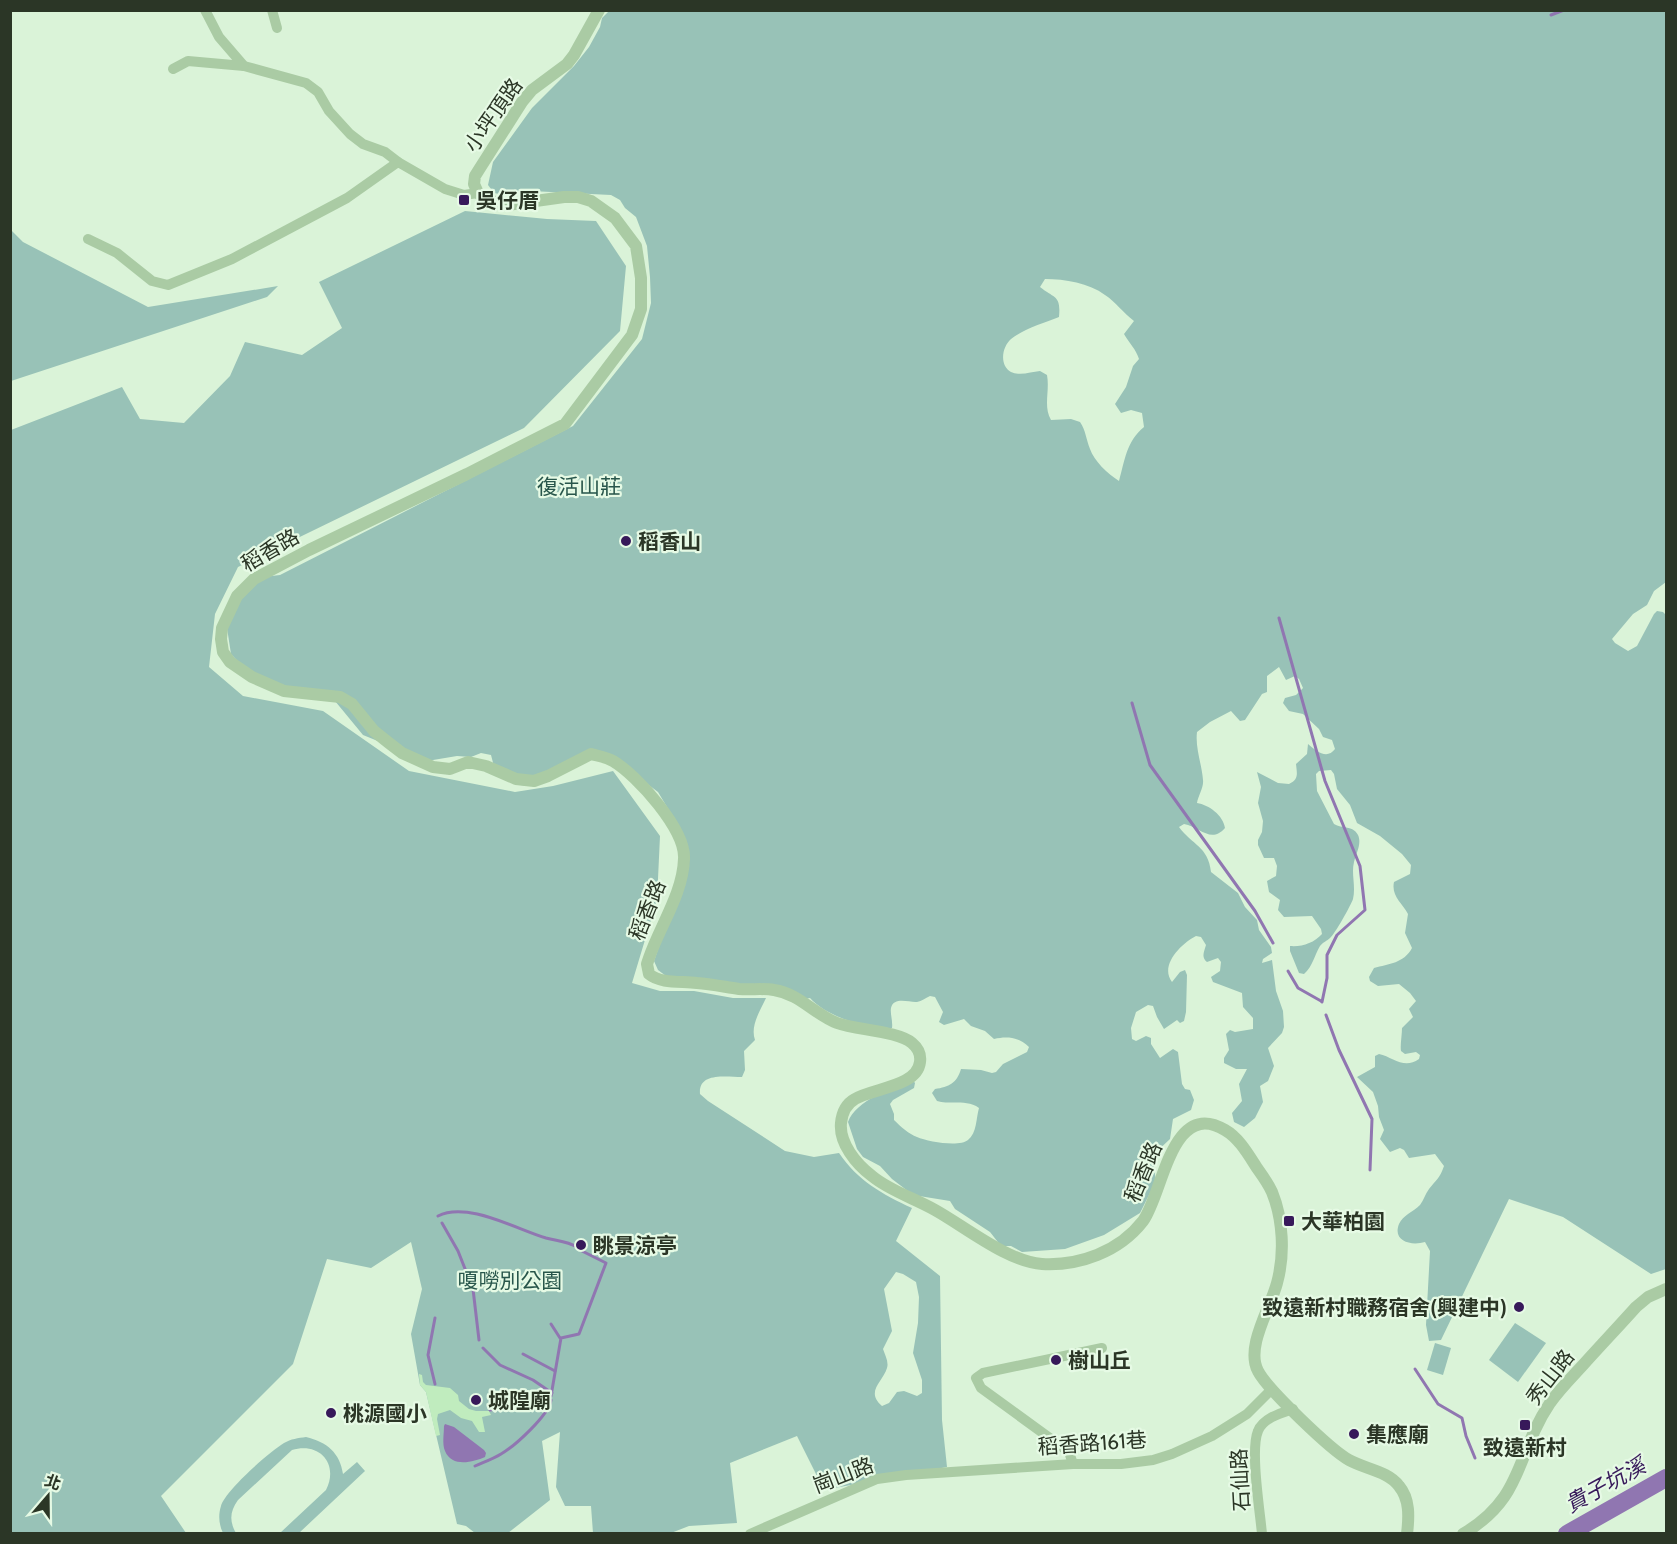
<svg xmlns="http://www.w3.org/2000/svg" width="1677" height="1544" font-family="Cabin,'Noto Sans TC',sans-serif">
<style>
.green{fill:#98c2b7;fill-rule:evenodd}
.plaza{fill:#c0ecbe}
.water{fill:#9076b1}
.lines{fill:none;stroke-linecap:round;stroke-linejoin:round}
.stream{stroke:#9076b1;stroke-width:3}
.river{stroke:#9076b1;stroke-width:18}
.minor{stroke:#aacba4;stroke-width:10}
.tertiary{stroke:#aacba4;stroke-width:12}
.poi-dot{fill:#37195a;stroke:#e6fae5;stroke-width:2}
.labels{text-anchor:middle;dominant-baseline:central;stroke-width:4.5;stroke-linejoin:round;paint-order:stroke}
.street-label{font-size:21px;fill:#2b3626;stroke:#e6fae5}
.poi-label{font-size:21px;font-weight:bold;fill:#2b3626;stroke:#e6fae5;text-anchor:start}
.park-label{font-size:21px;fill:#28564b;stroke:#e6fae5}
.water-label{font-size:22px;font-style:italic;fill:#37195a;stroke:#e6fae5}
</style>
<rect width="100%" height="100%" fill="#daf3d8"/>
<g class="green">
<path d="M 609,11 L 1666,11 L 1666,582 L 1654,591 L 1647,605 L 1633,614 L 1612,639 L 1615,643 L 1628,651 L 1637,646 L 1654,614 L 1657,611 L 1663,612 L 1666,615 L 1666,1269 L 1651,1274 L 1563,1217 L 1509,1199 L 1441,1340 L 1429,1341 L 1426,1325 L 1430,1251 L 1425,1242 C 1412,1246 1392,1242 1399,1224 C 1403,1215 1413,1212 1420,1205 C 1424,1200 1425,1194 1429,1189 C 1436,1180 1440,1178 1444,1166 L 1435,1154 L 1409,1158 L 1404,1150 L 1400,1148 L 1390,1152 L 1380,1139 L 1384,1130 L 1379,1117 L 1378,1106 L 1373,1092 L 1357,1077 L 1375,1067 L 1375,1056 L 1379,1054 C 1393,1057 1404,1070 1419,1059 L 1420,1055 L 1416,1052 L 1405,1054 L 1401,1051 C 1400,1046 1402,1035 1402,1028 L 1413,1017 L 1409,1009 L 1416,1001 L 1410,993 L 1399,984 L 1378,986 L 1370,981 L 1369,977 L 1374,968 C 1389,964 1404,963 1412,948 L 1405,933 L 1408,914 C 1402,903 1391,896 1394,882 L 1410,874 L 1411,865 L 1402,854 L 1380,836 L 1357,823 L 1350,805 L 1337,789 L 1334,774 L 1331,770 L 1319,771 L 1316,774 L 1317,791 L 1334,824 C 1342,829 1353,825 1358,835 C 1362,844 1356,853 1354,862 C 1351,874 1356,886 1353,899 C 1351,905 1335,934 1330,938 C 1327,941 1323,942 1320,946 C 1314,956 1313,966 1304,974 L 1299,973 L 1290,951 L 1290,946 C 1302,947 1314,943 1322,934 L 1321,929 L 1312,916 L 1284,917 L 1278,910 L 1280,900 L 1269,892 L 1267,881 L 1276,876 L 1277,866 L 1274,858 L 1264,858 L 1258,845 L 1258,840 L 1262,832 L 1263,821 L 1258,803 L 1261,787 L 1257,772 L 1278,783 L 1289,784 C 1299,779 1297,774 1296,764 L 1307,754 L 1308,744 C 1316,751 1327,760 1335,749 L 1332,740 L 1323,737 L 1319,729 L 1303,714 L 1289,711 L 1283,703 L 1285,698 L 1296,695 L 1303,688 L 1299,679 L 1295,676 L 1286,680 L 1279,667 L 1267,676 L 1267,692 L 1262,694 L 1245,720 L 1240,721 L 1231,711 L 1210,722 L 1197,732 C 1195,748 1202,765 1203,780 C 1204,787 1198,796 1197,803 C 1209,805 1223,815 1225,828 C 1211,844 1200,827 1184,824 L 1179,827 C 1192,845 1208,846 1211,872 L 1238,893 L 1245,907 L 1257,920 L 1259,930 L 1271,947 L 1272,953 L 1263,959 L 1262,963 L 1272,960 L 1276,991 L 1283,1011 L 1284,1027 L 1282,1033 L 1268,1048 L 1274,1066 L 1268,1081 L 1260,1086 L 1263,1102 L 1255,1118 L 1244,1127 L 1234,1122 L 1232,1113 L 1242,1101 L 1239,1084 L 1247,1069 L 1236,1069 L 1224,1063 L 1224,1058 L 1229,1050 L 1226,1034 L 1230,1030 L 1235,1032 L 1253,1029 L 1253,1018 L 1243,1007 L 1242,993 L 1213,982 L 1211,977 L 1220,971 L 1221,962 L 1218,958 L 1207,962 C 1201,957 1204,952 1206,945 L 1201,937 L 1196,936 C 1182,943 1159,965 1172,982 L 1180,972 L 1185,970 L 1187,975 L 1186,1012 L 1184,1021 L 1180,1023 L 1177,1020 L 1164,1029 L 1157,1017 L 1153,1006 L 1148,1005 L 1136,1012 L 1131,1028 L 1132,1039 L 1136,1041 L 1146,1036 L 1151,1038 L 1151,1044 L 1160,1058 L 1173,1049 L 1178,1052 L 1182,1084 L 1185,1089 L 1190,1090 L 1194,1100 L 1191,1110 L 1173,1119 L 1170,1139 L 1152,1156 L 1156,1181 L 1140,1213 L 1104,1235 L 1065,1249 L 1022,1252 L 1011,1246 L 1001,1246 L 990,1232 L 955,1209 L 950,1201 L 913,1195 L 892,1179 L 880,1166 L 863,1157 L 857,1149 L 848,1122 C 856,1100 892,1089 912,1079 L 915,1083 L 914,1088 L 893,1100 L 890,1104 L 894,1114 L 894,1120 C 901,1127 909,1134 917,1137 C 928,1142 960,1147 968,1140 C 977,1133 976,1118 979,1108 C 966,1099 951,1105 937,1101 L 932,1093 L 935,1089 C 949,1087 957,1083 961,1069 L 981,1070 L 992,1073 L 996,1072 L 1003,1064 L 1027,1052 L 1029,1047 C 1019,1037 1007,1036 994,1039 L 985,1031 L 971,1026 L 964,1019 L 944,1025 L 939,1022 L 943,1012 L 935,997 L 930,996 C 925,998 922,1001 917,1002 C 910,1003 894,996 891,1008 C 890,1014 893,1021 892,1028 C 867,1029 827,1017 810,998 L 805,999 L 666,976 L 658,970 L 654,961 L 685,871 L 679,827 L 658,792 L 605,752 L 537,783 C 519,790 514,781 496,774 L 491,755 L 481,753 L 471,757 L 457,756 L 427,761 L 363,735 L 335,701 L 250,675 L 231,654 L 227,628 L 246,589 L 255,578 L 280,575 L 573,426 L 642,339 L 651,303 L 650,277 L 647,246 L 636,217 L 625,208 L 620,200 L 611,195 L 531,191 C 518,196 507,196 494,193 L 488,185 L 493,162 L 532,108 L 574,66 L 589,47 L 600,27 L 602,18 ZM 1045,279 C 1065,279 1089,283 1105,295 C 1116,302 1123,313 1134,321 L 1124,334 C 1129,343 1136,349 1139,359 L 1133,366 L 1126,387 L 1115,404 L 1121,413 L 1131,410 L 1142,413 L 1144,427 C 1126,442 1125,460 1119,481 C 1108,474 1094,461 1090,449 C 1086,439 1086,431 1080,422 L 1071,419 L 1051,420 C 1043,406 1050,391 1047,375 L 1040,371 C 1031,372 1020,376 1011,372 C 999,365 1002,347 1011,339 C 1025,328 1044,323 1059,317 C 1061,295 1055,299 1040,287 Z"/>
<path d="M 465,211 L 547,219 L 596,221 L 626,266 L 620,331 L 524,428 L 238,567 L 215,614 L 209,667 L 243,696 L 323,711 L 409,771 L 515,792 L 553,786 L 613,771 L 660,836 L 657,900 L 632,983 L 660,991 L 694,991 L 733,998 L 766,998 C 760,1011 750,1026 755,1040 L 744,1051 L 745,1070 L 742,1077 C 726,1077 698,1072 700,1094 L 708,1101 L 785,1151 L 814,1157 L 839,1153 C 858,1181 882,1194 912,1208 L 896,1241 L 940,1276 L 942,1420 L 947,1467 L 824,1490 L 797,1436 L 730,1463 L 737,1523 L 689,1526 L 671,1533 L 593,1533 L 591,1506 L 565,1506 L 556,1487 L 560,1432 L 542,1441 L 550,1500 L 508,1533 L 475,1533 L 466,1526 L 457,1524 L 426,1392 L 420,1385 L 411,1334 L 422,1289 L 411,1242 L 371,1268 L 327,1259 L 293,1364 L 161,1496 L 186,1533 L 11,1534 L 11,430 L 122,387 L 140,419 L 184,423 L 230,376 L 245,342 L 302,355 L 342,328 L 319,282 ZM 896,1272 L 903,1274 L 916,1282 L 919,1297 L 918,1323 L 913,1353 L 922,1380 L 922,1393 L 917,1396 L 904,1391 L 897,1392 L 889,1403 L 882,1406 C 865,1391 883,1382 887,1368 C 889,1362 885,1355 883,1349 L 892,1331 L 884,1289 Z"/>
<polygon points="10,229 23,242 148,307 278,286 267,297 11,381"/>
<polygon points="1515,1323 1546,1343 1518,1382 1489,1360"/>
<polygon points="1435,1343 1451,1348 1443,1375 1427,1370"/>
<path d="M 306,1437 C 327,1442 340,1453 343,1474 L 357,1462 L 365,1471 L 299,1533 L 280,1533 L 326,1490 C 339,1464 320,1442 292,1450 L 238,1500 C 230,1511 229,1521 236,1533 L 223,1533 C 219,1525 218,1515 221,1506 C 225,1491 269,1452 284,1443 C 291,1439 298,1438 306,1437 Z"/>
</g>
<polygon class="plaza" points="419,1374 422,1375 423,1382 426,1385 450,1388 458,1395 459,1401 469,1409 476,1411 489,1411 491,1415 482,1417 485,1432 479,1432 472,1421 461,1418 450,1410 438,1414 437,1419 440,1435 436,1436 426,1392 420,1385"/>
<path class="water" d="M 445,1424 L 454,1427 L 484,1450 L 486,1453 L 485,1457 C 473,1462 452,1468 445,1451 C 442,1444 444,1434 444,1426 Z"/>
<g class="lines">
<g class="stream">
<polyline points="1551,15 1564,10"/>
<polyline points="1279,618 1325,781 1360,866 1365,910 1337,935 1327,955 1327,978 1322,1002"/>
<polyline points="1132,703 1150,765 1255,911 1273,943"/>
<polyline points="1288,971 1298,988 1321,1001"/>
<polyline points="1326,1015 1339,1050 1372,1119 1370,1170"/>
<path d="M 438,1216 C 467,1201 516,1229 546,1238 C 557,1241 567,1241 577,1247"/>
<polyline points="442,1223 458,1251 473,1289 479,1340"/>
<polyline points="551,1324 560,1338"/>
<polyline points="483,1348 500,1365 533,1380 552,1393"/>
<polyline points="523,1354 555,1371"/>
<polyline points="1415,1369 1438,1404 1462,1418 1466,1436 1475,1458"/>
<polyline points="435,1384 428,1355 435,1318"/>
<polyline points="551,1396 561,1338 579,1334 606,1263 582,1251"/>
<polyline points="490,1410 509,1407 530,1398"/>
<path d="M 475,1466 C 484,1462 493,1459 501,1454 C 515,1446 549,1415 551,1400"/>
</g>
<polyline class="river" points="1567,1534 1666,1478"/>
<g class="minor">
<polyline points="205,10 219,37 244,66 306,83 318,92 329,111 350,134 363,144 385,152 398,162"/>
<polyline points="272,10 277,28"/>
<polyline points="173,69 188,61 244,66"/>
<polyline points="88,239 117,253 152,281 168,285 232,259 347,198 398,162 445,189 464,195 478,193"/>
<polyline points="1073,1464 1069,1452 981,1388 976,1378 983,1373 1102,1348"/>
<polyline points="750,1534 877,1479 906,1475 1073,1464 1121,1464 1153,1460 1172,1454 1212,1436 1247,1414 1272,1389"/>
<path d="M 1262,1534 C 1260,1511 1250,1450 1258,1431 C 1263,1418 1281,1413 1293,1409"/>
</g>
<g class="tertiary">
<path d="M 599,10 L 574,55 L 567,64 L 532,90 L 522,102 L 480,168 L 475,176 L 474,184 L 478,193 L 488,200 L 507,205 L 564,197 L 578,197 L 591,201 L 615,218 L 636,246 L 641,278 L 641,309 L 632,335 L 565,424 L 467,474 L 309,550 L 254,579 L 237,596 L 222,628 L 221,639 L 223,652 L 230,662 L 252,677 L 284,691 L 340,697 L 352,704 L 374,731 L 389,743 L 402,753 L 433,767 L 450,769 L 468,762 L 486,766 L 516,779 L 534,781 L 548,776 L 591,754 C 598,756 606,757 613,761 C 637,775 686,830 684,859 C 683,893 660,926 649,958 L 647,964 L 649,974 C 661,984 681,981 697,983 C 711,984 725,987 739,989 C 751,990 763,988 774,990 C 800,994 814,1014 837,1023 C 856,1030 898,1031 912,1043 C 918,1048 921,1055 920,1062 C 917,1087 873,1088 855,1099 C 846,1104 842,1113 841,1123 C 839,1143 856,1164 872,1176 C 890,1191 914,1198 935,1210 C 964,1226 1008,1262 1042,1264 C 1079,1266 1119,1252 1143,1221 C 1163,1194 1171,1098 1225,1130 C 1239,1138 1248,1154 1257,1168 C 1262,1175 1268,1183 1272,1192 C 1283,1219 1285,1254 1277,1283 C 1271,1307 1245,1347 1258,1371 C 1267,1389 1331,1450 1349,1460 C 1365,1469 1388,1471 1399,1486 C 1410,1499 1409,1517 1407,1534"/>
<path d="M 1463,1534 C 1525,1497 1515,1455 1550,1403 C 1560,1389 1572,1377 1583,1365 C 1601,1345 1619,1326 1636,1307 L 1648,1297 L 1666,1289"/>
</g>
</g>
<g class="poi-dot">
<rect x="458" y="194" width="12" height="12" rx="3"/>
<circle cx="626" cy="541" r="6"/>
<rect x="1283" y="1215" width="12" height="12" rx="3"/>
<circle cx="581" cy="1245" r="6"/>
<circle cx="1519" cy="1307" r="6"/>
<circle cx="1056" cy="1360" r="6"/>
<circle cx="476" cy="1400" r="6"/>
<circle cx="331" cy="1413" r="6"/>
<rect x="1519" y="1419" width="12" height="12" rx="3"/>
<circle cx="1354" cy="1434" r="6"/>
</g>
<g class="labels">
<g class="street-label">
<text transform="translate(493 115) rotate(-55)">小坪頂路</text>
<text transform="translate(270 550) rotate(-30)">稻香路</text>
<text transform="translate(647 910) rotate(-68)">稻香路</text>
<text transform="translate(1143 1172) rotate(-67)">稻香路</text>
<text transform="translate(1550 1377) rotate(-52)">秀山路</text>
<text transform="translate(1092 1443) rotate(-4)">稻香路161巷</text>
<text transform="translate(843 1475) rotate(-21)">崗山路</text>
<text transform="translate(1240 1480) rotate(-93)">石仙路</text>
</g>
<g class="poi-label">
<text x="476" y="200">吳仔厝</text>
<text x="638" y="541">稻香山</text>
<text x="1301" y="1221">大華柏園</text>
<text x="593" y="1245">眺景涼亭</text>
<text x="1507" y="1307" text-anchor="end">致遠新村職務宿舍(興建中)</text>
<text x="1068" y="1360">樹山丘</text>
<text x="488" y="1400">城隍廟</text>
<text x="343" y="1413">桃源國小</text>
<text x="1366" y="1434">集應廟</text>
<text x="1525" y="1447" text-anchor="middle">致遠新村</text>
</g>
<g class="park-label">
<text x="579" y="486">復活山莊</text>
<text x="510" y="1280">嗄嘮別公園</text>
</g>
<g class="water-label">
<text transform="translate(1605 1485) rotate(-29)">貴子坑溪</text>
</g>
</g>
<rect width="1677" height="1544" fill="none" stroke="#2b3626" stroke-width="24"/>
<g transform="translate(48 1496) rotate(20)" stroke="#e6fae5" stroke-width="4.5" paint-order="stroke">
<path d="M0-4.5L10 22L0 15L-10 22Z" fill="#2b3626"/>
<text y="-9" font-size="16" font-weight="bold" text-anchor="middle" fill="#2b3626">北</text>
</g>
</svg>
